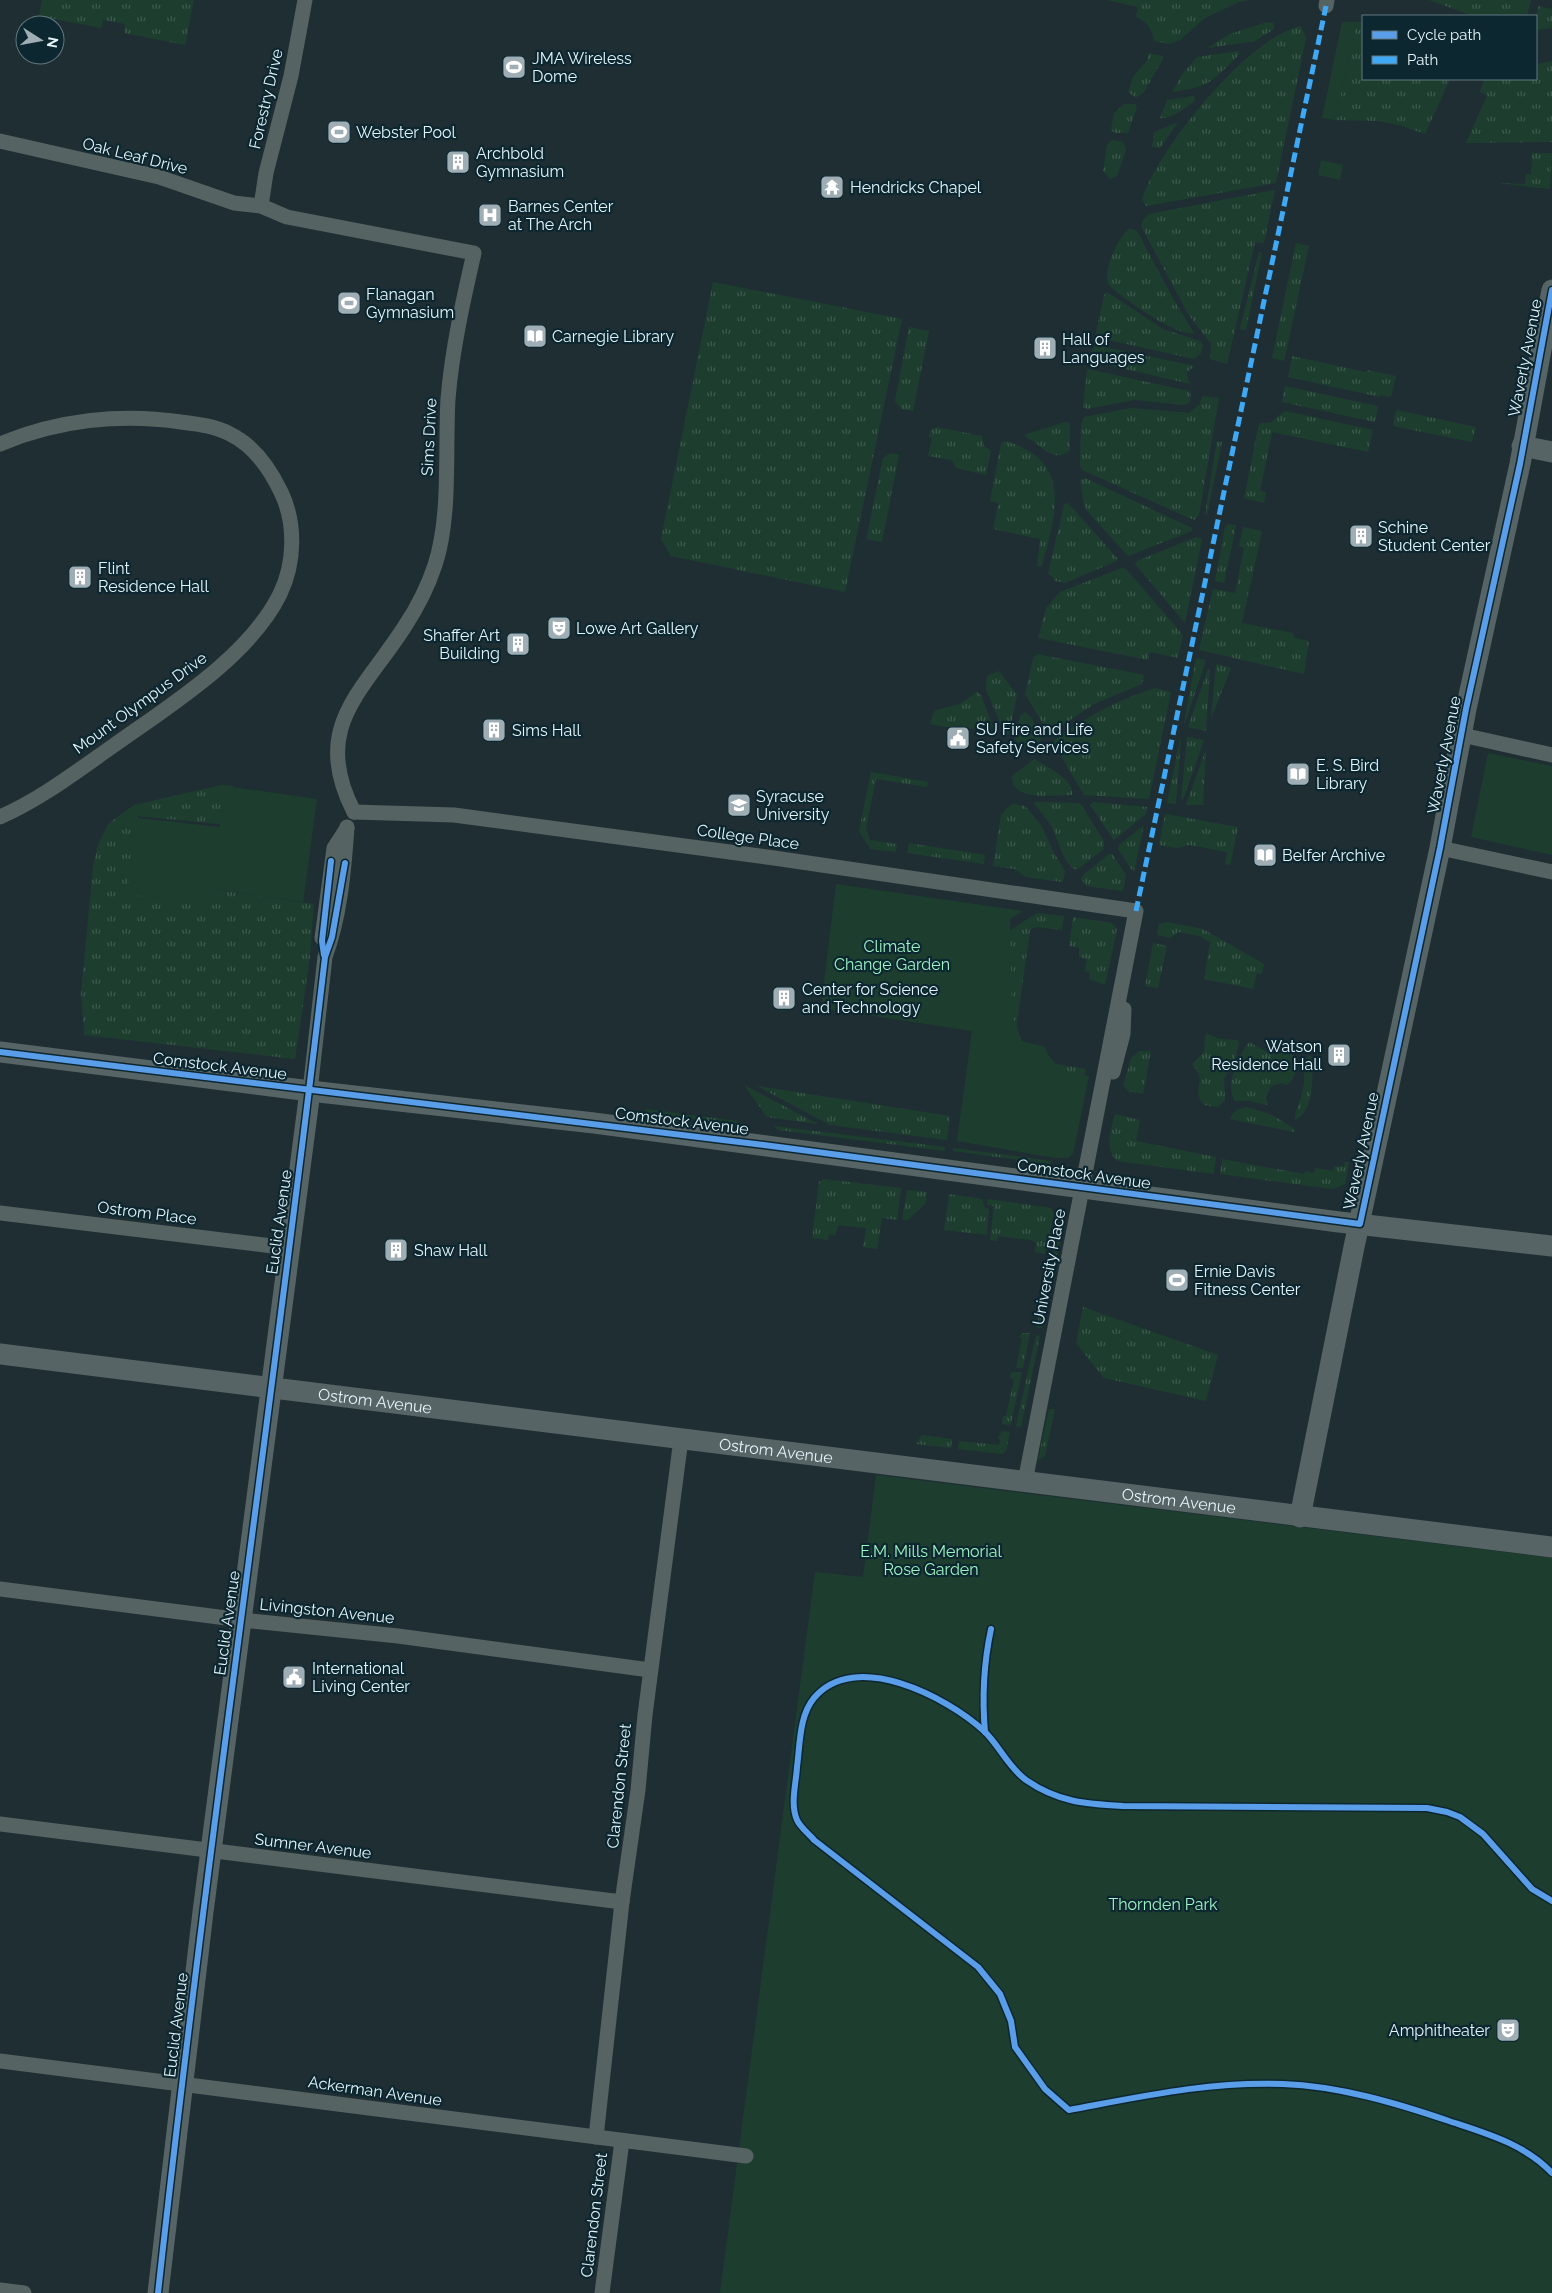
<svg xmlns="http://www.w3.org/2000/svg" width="1552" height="2293" font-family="Raleway,sans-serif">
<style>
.grass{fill:url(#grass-tufts)}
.green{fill:#1d3e2f}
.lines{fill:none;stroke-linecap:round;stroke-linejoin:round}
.street{stroke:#566363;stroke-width:15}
.secondary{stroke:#576465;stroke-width:21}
.quiet{stroke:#3fa9f5;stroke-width:5;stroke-dasharray:10 5;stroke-linecap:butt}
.cycleway-casing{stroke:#0d2730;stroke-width:9}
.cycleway{stroke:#5a9eea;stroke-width:6}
.labels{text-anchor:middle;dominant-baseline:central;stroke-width:4.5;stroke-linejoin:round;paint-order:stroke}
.poi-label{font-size:16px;fill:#e3f3f9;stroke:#0d2730;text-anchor:start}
.street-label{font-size:16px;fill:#e3f3f9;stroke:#0d2730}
.park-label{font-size:16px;fill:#9cf4c2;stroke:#0d2730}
</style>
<defs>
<pattern id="grass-tufts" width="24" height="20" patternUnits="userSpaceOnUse" patternTransform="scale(1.25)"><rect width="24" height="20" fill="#1d3e2f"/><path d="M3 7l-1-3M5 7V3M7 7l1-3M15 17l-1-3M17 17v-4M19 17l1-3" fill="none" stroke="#3e5a4e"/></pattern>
</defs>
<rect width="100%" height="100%" fill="#1f2e33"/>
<g class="grass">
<polygon points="42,0 194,0 185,45 124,33 125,24 103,20 101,28 39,16"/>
<path d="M 1107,0 L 1250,0 L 1239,2 L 1205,18 L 1180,40 L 1170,44 L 1154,41 C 1152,29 1148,22 1136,17 L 1138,7 Z"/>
<polygon points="1429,0 1531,0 1527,16 1473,16"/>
<polygon points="1538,6 1552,9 1552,28 1536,30"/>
<polygon points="1267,22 1274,23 1274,29 1255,41 1207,48 1230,34"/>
<polygon points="1357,22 1363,22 1363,79 1450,79 1425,134 1399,125 1377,121 1335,120"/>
<path d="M 1301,26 L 1306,38 L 1276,183 L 1146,206 L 1142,200 C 1156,151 1249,36 1301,26 Z"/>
<path d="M 1239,51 L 1238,56 C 1211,82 1210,87 1172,92 L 1183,73 L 1197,57 Z"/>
<polygon points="1149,53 1163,56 1163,59 1144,92 1136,98 1128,92 1133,77 1146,62"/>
<polygon points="1552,61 1552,142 1466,143 1487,96 1480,92 1484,79 1536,79 1536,64"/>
<path d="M 1194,96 L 1195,101 C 1186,107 1171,120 1160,118 L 1167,100 Z"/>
<polygon points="1124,104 1135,104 1137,107 1128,133 1115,133 1111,130 1114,113"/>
<polygon points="1178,122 1160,148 1152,147 1154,132"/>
<polygon points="1112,140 1123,142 1126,149 1117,176 1110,179 1103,171 1107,145"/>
<polygon points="1532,153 1552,153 1550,189 1498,183 1525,184 1526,174 1531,174"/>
<polygon points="1275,190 1264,243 1255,242 1227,364 1210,359 1211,344 1188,314 1141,226 1143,220 1149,214"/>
<path d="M 1130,228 L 1137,231 L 1175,302 L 1194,333 C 1177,337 1120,297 1108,284 C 1103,269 1118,237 1130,228 Z"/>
<polygon points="1296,243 1309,246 1284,361 1272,358"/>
<polygon points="1259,252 1262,252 1246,330 1240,329"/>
<polygon points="713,282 902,319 845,592 671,556 661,539"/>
<polygon points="1107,292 1163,329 1200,341 1203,345 1201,353 1194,359 1095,337 1104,295"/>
<polygon points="909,327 929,331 913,411 901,409 895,401"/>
<polygon points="1099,346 1195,366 1187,372 1188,380 1191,384 1095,362 1090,355 1094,347"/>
<polygon points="1292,356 1366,372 1367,370 1396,376 1391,397 1380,395 1380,397 1288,377"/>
<polygon points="1087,369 1189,391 1191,394 1190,402 1185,405 1134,400 1087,409 1083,407"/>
<polygon points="1285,386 1378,406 1375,422 1282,402"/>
<polygon points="1202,396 1219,398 1199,515 1194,520 1082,470 1080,466 1081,425 1084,417 1131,408 1189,413 1200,404"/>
<polygon points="1396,410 1476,427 1472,442 1393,426"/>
<path d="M 1285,411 L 1373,430 L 1368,452 L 1272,432 L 1260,491 L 1266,492 L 1264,503 L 1244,498 L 1259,423 C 1276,424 1273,419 1285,411 Z"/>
<path d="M 1065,422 L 1070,423 L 1070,450 C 1057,462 1046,451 1034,442 C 1031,439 1027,439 1024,435 Z"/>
<polygon points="936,427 982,436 984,446 991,451 986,475 956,468 952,460 928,456 932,438 929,437 930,430"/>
<path d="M 1005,441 C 1014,443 1022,447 1030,452 C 1071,477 1051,529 1042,566 L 1037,566 L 1040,539 L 993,529 L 998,503 L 990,501 L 1001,443 Z"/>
<polygon points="1217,441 1222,442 1207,515 1205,514"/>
<polygon points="890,453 899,455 882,542 866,539 883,458"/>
<polygon points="1085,478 1192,528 1192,531 1128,556 1087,511 1084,505 1080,480"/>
<polygon points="1068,503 1118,559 1117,561 1065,583 1055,581 1053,577 1048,574 1064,504"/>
<polygon points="1228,524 1236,525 1224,583 1215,581 1225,527"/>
<polygon points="1243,527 1262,531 1242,623 1293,633 1294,638 1309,641 1304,674 1199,650 1213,589 1235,593 1244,548 1239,546"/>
<polygon points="1196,537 1202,539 1185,623 1135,564 1137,561"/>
<polygon points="1122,568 1126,569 1183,635 1178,658 1150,652 1148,660 1038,638 1046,608 1060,592"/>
<polygon points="1037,654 1144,675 1142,684 1094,704 1051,733 1048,732 1025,694 1033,658"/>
<polygon points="1196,658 1206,660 1185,723 1184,723"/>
<polygon points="1216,664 1231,668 1211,719"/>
<polygon points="1208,669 1210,669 1206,731 1188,727"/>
<polygon points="999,671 1017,695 1009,734 1004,733 986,689 987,676"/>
<path d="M 1155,688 L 1171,692 L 1149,799 L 1084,795 L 1055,746 L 1053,743 L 1056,739 C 1087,716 1118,700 1155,688 Z"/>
<polygon points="977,692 981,695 993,727 975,724 974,729 964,728 962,730 930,724 933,714 936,710 960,704"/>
<path d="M 1025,712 L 1031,717 L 1041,737 L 1040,742 C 1033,751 1022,748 1015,740 L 1020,716 Z"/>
<polygon points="1187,737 1204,740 1183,800 1181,799"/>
<polygon points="1180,739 1181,739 1176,804 1167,803"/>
<polygon points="1206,749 1203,805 1186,805"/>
<path d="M 1034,759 C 1045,766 1075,779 1072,795 C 1055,795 1010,802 1012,776 Z"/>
<polygon points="871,772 928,782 927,787 876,779 866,828 870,840 897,844 896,852 870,849 859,831"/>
<polygon points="222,785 234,786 229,825 138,816 129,890 211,899 213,889 314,904 310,957 295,1059 84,1035 81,993 93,867 98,845 108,824 134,805"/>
<path d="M 1035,802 L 1080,803 L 1104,841 L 1103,850 L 1076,870 C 1061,861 1059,839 1051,826 C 1046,818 1040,811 1034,803 Z"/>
<polygon points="1093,802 1147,807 1146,814 1114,840 1090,805"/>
<polygon points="1013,804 1025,806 1041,825 1054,853 1065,871 1063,882 1026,877 1015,869 993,866 1001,815 1007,808"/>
<polygon points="1165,814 1238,827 1230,865 1225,864 1227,852 1190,845 1177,848 1159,845"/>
<polygon points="1144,825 1134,871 1131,869 1118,849 1119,845"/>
<polygon points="909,843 985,855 984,864 907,853"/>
<polygon points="1109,854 1112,854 1126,875 1123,891 1086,886 1081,878 1084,874"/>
<polygon points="1037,913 1064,916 1062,930 1036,927 1030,930 1017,1022 1019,1043 1042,1048 1056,1064 1086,1069 1071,1143 1066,1144 1058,1139 974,1004 981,949"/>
<polygon points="1073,917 1112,923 1117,929 1105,985 1089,979 1090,972 1085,971 1087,959 1079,957 1079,948 1069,946"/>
<polygon points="1167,922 1203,929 1264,964 1262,974 1257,973 1253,989 1204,979 1210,942 1200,936 1178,932 1170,938 1157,935 1159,924"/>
<polygon points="1153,943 1167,946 1158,988 1145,986"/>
<path d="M 1208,1034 L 1220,1039 L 1238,1040 L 1239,1043 L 1235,1058 L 1224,1079 L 1225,1100 L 1218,1107 L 1204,1105 C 1193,1092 1202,1088 1199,1075 C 1198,1072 1194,1067 1192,1064 L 1204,1052 L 1205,1035 Z"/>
<path d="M 1249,1042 L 1269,1053 L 1290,1053 C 1301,1062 1297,1077 1287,1085 L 1282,1083 L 1271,1086 L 1266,1098 L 1268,1105 L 1250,1101 L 1235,1101 C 1224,1085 1239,1056 1249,1042 Z"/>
<polygon points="1139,1051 1151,1051 1143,1094 1128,1091 1123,1086 1131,1058"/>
<path d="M 1309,1055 L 1312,1058 C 1313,1074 1314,1113 1295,1120 C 1295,1109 1301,1100 1303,1089 C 1306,1077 1302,1066 1309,1055 Z"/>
<polygon points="744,1085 818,1124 767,1117"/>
<polygon points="757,1086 950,1116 947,1140 830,1125"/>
<path d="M 1247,1107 L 1272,1115 L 1295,1129 L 1294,1132 L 1230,1119 C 1233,1111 1239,1108 1247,1107 Z"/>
<polygon points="646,1109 737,1121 741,1124 736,1125 646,1113"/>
<path d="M 1115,1114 L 1140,1120 L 1136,1141 L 1216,1157 L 1214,1174 L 1117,1161 C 1104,1148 1111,1130 1115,1114 Z"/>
<polygon points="774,1126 945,1147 945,1151 778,1130"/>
<polygon points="953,1148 1051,1161 1050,1164 953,1151"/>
<polygon points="1222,1159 1304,1174 1305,1171 1314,1173 1316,1168 1334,1171 1334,1166 1344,1167 1345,1162 1349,1162 1345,1184 1333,1189 1220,1174"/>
<polygon points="824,1179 901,1188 897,1220 882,1218 877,1249 863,1247 866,1228 838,1225 835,1236 829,1234 828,1240 812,1238 819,1182"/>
<polygon points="907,1190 927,1192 926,1203 908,1220 902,1220"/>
<polygon points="949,1194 982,1199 985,1208 989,1209 987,1235 944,1230"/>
<polygon points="988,1199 1051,1208 1054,1214 1045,1254 1035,1252 1036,1243 1031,1240 998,1236 997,1241 990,1240 994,1206 987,1205"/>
<polygon points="1059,1219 1064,1220 1054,1269 1049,1268"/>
<polygon points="1048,1274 1052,1275 1041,1328 1036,1327"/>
<polygon points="1083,1307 1218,1355 1206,1401 1104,1378 1076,1343"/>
<polygon points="1022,1333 1030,1333 1023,1368 1016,1368 1022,1338 1019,1337"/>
<polygon points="1036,1335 1040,1336 1021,1427 1016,1426"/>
<polygon points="1012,1372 1022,1372 1011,1423 1010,1425 1002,1424 1003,1416 1006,1416 1014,1380 1009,1377"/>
<polygon points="1049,1409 1055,1409 1045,1456 1038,1460"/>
<polygon points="1002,1431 1010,1432 1006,1451 1002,1454 958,1449 959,1441 999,1445 1000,1440 998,1438"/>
<polygon points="922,1435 952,1439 951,1448 916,1444"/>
</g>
<g class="green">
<polygon points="1342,22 1357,22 1335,120 1322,118"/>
<polygon points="1321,160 1343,165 1340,180 1318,175"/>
<polygon points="1488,753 1552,766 1552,855 1471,837"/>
<polygon points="225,786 317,799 303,902 213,889 210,905 127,894 137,818 220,827"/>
<polygon points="836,884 1023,911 1010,919 1012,1015 1022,1041 1045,1047 1053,1070 1089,1076 1073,1154 1068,1158 1055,1158 957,1141 972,1031 821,1008"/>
<polygon points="876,1475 1552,1558 1552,2293 720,2293 815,1572 863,1577"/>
</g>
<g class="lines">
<g class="street">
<polyline points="1326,6 1327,0"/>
<path d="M 0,141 L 159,177 L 234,203 L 261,206 L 287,217 L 474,253 C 463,301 452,350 448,399 C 445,450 451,517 435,565 C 428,586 417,608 405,626 C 363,692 310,727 354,812"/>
<polyline points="261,206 266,173 291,76 305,0"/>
<path d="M 0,444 C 57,420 120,413 181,422 C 197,424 215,426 230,434 C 253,445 270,469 281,492 C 296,523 295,563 280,594 C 249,657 169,706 113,746 C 77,771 41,799 0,817"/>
<polyline points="1462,735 1552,755"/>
<polyline points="354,812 454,815 774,858 1136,911 1025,1482"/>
<polyline points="1440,848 1552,872"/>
<polyline points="322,938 334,848 347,828"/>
<polyline points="1113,1072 1123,1034 1124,1009"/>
<path d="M 310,1091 L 325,957 C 340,917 344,871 347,827"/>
<polyline points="0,1213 289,1248"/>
<polyline points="0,1589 242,1620 398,1636 650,1670"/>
<polyline points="0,1824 622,1902"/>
<polyline points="0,2061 746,2156"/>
<polyline points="596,2137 622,1902 638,1790 645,1715 681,1439"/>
<polyline points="0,2290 24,2293"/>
<polyline points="602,2293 622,2141"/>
</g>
<g class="secondary">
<polyline points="1522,446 1552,452"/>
<polyline points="0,1052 310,1091 594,1123 1339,1222 1552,1246"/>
<path id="s1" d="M 0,1354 L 1552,1547"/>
<polyline points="1300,1517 1354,1247 1440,848 1466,709 1520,464 1552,290"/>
<polyline points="158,2293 203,1912 310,1091"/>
</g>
<polyline class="quiet" points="1136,911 1326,6"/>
<g class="cycleway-casing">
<g id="cycleway">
<polyline points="324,955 322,941 331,861"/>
<polyline points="0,1052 764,1145 1360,1224 1440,848 1466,709 1520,464 1552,290"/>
<path d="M 985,1732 C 982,1698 984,1662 991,1629"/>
<path d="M 1552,1901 L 1532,1889 L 1483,1834 L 1460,1817 L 1447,1812 L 1427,1808 L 1123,1806 C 1085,1804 1058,1802 1026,1780 C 1008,1767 999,1745 984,1731 C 947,1697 855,1649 814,1698 C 799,1716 800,1745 797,1767 C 796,1784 790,1804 797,1820 C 800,1827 809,1834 814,1840 L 978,1967 L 1000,1994 L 1011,2021 L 1015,2047 L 1045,2089 L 1069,2110 C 1139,2097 1210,2081 1283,2084 C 1339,2086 1396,2103 1449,2121 C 1485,2133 1525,2144 1552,2173"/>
<path d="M 158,2293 C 207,1847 273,1403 325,957 L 332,937 L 345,863"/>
</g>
</g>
<use href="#cycleway" class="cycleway"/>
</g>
<defs>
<g id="stadium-square" transform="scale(1.25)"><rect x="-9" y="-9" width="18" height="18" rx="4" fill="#9eaeb4" stroke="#0d2730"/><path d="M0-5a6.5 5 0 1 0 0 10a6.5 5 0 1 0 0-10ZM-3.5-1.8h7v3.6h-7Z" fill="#fff"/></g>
<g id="building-square" transform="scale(1.25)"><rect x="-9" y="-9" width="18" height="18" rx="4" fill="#9eaeb4" stroke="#0d2730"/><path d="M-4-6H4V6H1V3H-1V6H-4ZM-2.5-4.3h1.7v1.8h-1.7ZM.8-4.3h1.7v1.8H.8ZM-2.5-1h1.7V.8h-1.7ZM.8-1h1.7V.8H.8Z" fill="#fff"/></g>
<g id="temple-square" transform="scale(1.25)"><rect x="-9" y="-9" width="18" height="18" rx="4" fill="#9eaeb4" stroke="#0d2730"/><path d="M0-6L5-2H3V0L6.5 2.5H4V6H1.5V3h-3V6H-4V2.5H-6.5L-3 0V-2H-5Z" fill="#fff"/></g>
<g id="hospital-square" transform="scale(1.25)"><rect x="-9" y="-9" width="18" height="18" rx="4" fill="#9eaeb4" stroke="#0d2730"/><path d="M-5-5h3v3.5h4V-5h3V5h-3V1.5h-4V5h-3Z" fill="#fff"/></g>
<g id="library-square" transform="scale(1.25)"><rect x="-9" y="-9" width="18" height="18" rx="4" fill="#9eaeb4" stroke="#0d2730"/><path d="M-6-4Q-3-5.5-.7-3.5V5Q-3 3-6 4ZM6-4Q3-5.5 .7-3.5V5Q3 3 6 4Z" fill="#fff"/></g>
<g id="theatre-square" transform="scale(1.25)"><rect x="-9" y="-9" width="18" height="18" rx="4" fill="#9eaeb4" stroke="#0d2730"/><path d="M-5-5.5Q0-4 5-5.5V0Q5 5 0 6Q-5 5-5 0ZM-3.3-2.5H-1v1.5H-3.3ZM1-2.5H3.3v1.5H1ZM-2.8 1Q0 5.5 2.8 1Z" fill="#fff"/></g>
<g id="civic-square" transform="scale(1.25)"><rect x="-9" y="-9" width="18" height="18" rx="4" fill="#9eaeb4" stroke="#0d2730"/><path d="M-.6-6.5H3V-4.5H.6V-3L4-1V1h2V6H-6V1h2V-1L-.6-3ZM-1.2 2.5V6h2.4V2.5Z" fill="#fff"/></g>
<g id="university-square" transform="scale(1.25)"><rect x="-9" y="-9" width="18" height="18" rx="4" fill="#9eaeb4" stroke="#0d2730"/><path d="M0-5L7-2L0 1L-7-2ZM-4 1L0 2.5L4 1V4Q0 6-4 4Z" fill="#fff"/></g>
</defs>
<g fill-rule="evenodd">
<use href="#stadium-square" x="514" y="67"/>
<use href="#stadium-square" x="339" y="132"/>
<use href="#building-square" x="458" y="162"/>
<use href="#temple-square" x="832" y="187"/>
<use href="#hospital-square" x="490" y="215"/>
<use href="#stadium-square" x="349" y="303"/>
<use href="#library-square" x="535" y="336"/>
<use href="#building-square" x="1045" y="348"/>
<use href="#building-square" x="1361" y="536"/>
<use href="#building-square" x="80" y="577"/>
<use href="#theatre-square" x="559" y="628"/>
<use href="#building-square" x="518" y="644"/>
<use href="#building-square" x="494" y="730"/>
<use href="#civic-square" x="958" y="738"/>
<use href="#library-square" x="1298" y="774"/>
<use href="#university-square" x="739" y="805"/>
<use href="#library-square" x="1265" y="855"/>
<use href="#building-square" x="784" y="998"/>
<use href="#building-square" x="1339" y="1055"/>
<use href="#building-square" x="396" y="1250"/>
<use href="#stadium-square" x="1177" y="1280"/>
<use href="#civic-square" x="294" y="1677"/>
<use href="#theatre-square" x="1508" y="2030"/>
</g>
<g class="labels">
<g class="poi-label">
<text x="532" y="58">JMA Wireless<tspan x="532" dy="18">Dome</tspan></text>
<text x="356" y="132">Webster Pool</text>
<text x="476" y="153">Archbold<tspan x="476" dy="18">Gymnasium</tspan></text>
<text x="850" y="187">Hendricks Chapel</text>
<text x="508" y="206">Barnes Center<tspan x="508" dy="18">at The Arch</tspan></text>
<text x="366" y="294">Flanagan<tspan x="366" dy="18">Gymnasium</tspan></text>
<text x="552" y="336">Carnegie Library</text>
<text x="1062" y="339">Hall of<tspan x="1062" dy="18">Languages</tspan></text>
<text x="1378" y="527">Schine<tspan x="1378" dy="18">Student Center</tspan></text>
<text x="98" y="568">Flint<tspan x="98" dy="18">Residence Hall</tspan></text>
<text x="576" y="628">Lowe Art Gallery</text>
<text x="500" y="635" text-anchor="end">Shaffer Art<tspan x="500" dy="18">Building</tspan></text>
<text x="976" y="729">SU Fire and Life<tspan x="976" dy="18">Safety Services</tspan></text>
<text x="512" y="730">Sims Hall</text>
<text x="1316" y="765">E. S. Bird<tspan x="1316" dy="18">Library</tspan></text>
<text x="756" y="796">Syracuse<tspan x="756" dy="18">University</tspan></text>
<text x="1282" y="855">Belfer Archive</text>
<text x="802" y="989">Center for Science<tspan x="802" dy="18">and Technology</tspan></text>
<text x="1322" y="1046" text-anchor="end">Watson<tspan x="1322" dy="18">Residence Hall</tspan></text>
<text x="414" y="1250">Shaw Hall</text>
<text x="1194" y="1271">Ernie Davis<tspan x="1194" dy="18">Fitness Center</tspan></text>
<text x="312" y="1668">International<tspan x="312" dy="18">Living Center</tspan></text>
<text x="1490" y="2030" text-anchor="end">Amphitheater</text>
</g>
<g class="street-label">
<text transform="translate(266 99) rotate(-77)">Forestry Drive</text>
<text transform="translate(135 156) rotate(14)">Oak Leaf Drive</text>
<text transform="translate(1525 358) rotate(-79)">Waverly Avenue</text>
<text transform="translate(429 437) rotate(-87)">Sims Drive</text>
<text transform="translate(140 703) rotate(-36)">Mount Olympus Drive</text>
<text transform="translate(1444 755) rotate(-79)">Waverly Avenue</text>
<text transform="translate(748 837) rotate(8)">College Place</text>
<text transform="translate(220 1066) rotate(7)">Comstock Avenue</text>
<text transform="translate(682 1121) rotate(7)">Comstock Avenue</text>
<text transform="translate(1361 1151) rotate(-78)">Waverly Avenue</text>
<text transform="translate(1084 1174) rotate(8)">Comstock Avenue</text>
<text transform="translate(147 1213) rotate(7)">Ostrom Place</text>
<text transform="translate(279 1222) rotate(-82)">Euclid Avenue</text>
<text transform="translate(1049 1267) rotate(-79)">University Place</text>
<text stroke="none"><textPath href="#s1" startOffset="378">Ostrom Avenue</textPath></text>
<text stroke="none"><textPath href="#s1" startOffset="782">Ostrom Avenue</textPath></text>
<text stroke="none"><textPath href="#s1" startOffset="1188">Ostrom Avenue</textPath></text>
<text transform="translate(327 1611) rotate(6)">Livingston Avenue</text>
<text transform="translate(227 1623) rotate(-82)">Euclid Avenue</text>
<text transform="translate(619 1786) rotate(-84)">Clarendon Street</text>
<text transform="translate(313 1846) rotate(7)">Sumner Avenue</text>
<text transform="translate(176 2025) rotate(-83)">Euclid Avenue</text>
<text transform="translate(375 2091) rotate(8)">Ackerman Avenue</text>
<text transform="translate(594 2215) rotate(-83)">Clarendon Street</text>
</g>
<g class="park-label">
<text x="892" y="946">Climate<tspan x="892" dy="18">Change Garden</tspan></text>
<text x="931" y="1551">E.M. Mills Memorial<tspan x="931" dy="18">Rose Garden</tspan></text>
<text x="1163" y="1904">Thornden Park</text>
</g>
</g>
<rect x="1362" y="15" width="175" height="65" fill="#0d2730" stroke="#637980"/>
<rect x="1372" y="31" width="25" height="8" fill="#5a9eea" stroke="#637980"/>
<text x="1407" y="40" font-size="15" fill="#e3f3f9">Cycle path</text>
<rect x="1372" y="56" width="25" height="8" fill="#3fa9f5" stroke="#637980"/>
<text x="1407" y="65" font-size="15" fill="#e3f3f9">Path</text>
<g transform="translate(40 40) rotate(101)"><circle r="24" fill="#0d2730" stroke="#637980"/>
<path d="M0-4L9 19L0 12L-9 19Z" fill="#9eaeb4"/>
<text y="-8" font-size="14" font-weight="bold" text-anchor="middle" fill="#e3f3f9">N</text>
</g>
</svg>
